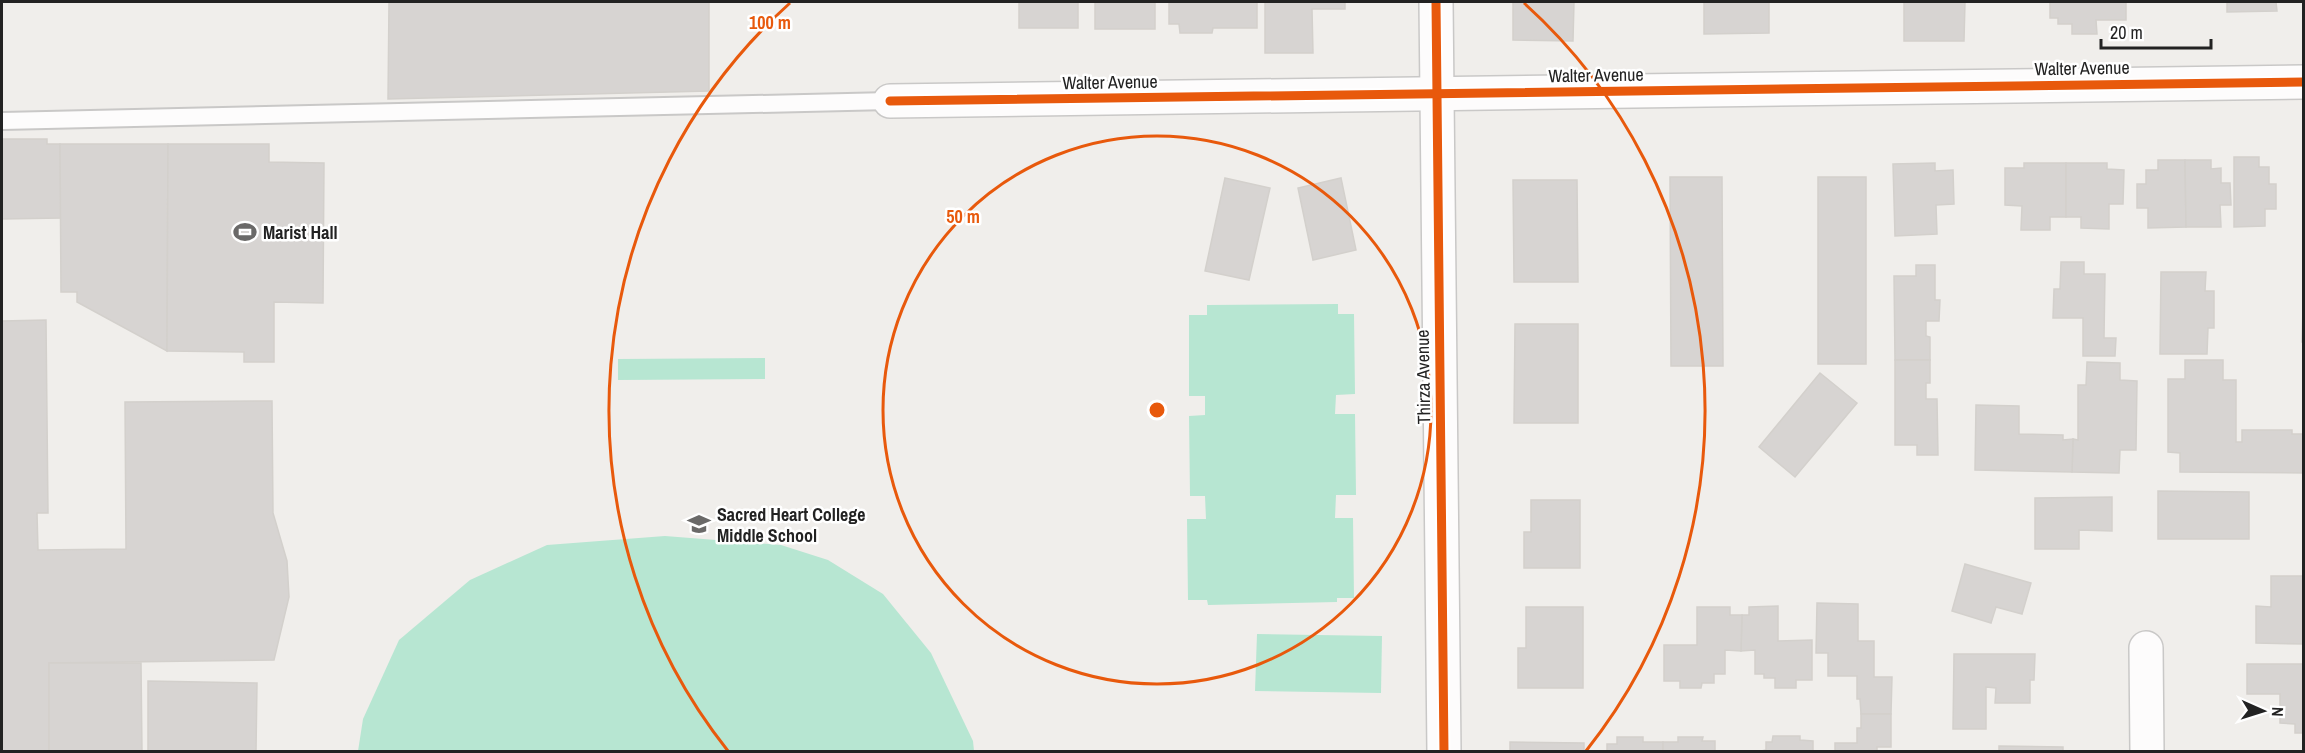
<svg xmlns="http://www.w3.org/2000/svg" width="2305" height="753" font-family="'Archivo Narrow',sans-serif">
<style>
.pitch{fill:#b7e6d2}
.building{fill:#d7d4d2;stroke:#d3d0cc;stroke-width:1.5}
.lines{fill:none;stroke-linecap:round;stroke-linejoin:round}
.lane-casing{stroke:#c9c8c7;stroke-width:20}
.street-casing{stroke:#c9c8c7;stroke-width:36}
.lane{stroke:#fdfcfc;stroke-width:16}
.street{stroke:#fdfcfc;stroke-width:33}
.cycleway-casing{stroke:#fff;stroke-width:13}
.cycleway{stroke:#e8590c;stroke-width:9}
.ring{fill:none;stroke:#e8590c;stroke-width:3}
.labels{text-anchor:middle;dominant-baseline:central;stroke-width:5;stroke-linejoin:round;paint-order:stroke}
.street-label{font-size:18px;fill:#222;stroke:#fff}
.poi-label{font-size:18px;font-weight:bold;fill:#222;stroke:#fff;text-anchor:start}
.centre{fill:#e8590c;stroke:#fff;stroke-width:3}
.ring-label{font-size:18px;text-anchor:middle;font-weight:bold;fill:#e8590c;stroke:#fff;stroke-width:5;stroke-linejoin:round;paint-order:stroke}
</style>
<rect width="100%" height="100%" fill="#f0eeeb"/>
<g class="pitch">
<polygon points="1338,304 1338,314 1354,314 1355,394 1336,395 1335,414 1355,414 1356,495 1336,495 1335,518 1353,518 1354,598 1337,598 1337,602 1208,605 1207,600 1188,600 1187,519 1206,519 1205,496 1190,496 1189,416 1205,415 1205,396 1189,396 1189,315 1207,315 1207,305"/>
<polygon points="765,358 765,379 618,380 618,359"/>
<polygon points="665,536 781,545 828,560 883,594 931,653 973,741 974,751 358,751 363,719 399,640 470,580 547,545"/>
<polygon points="1257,634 1382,636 1381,693 1255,691"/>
</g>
<g class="building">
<polygon points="389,2 709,2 709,91 388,99"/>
<rect x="1019" y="2" width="59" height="26"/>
<rect x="1095" y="2" width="60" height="27"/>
<polygon points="1169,2 1257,2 1257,28 1213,28 1212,33 1180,33 1179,24 1169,24"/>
<polygon points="1265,2 1345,2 1345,9 1312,9 1313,53 1265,53"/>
<polygon points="1513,2 1574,2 1573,41 1513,40"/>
<polygon points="1704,2 1769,2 1769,33 1704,34"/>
<polygon points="1904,2 1965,2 1964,41 1904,41"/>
<polygon points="2050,2 2126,2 2126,20 2096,20 2097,34 2072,34 2072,24 2058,24 2058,18 2050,18"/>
<polygon points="2227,2 2276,2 2277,11 2227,12"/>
<polygon points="2,139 47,139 47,144 60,144 61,218 2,219"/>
<polygon points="60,144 168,144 167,351 77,302 77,292 61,292"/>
<polygon points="168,144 269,144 269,162 324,163 323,303 274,302 274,362 244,362 244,352 167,351"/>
<polygon points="2234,157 2259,157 2259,167 2269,167 2269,184 2276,184 2276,209 2265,209 2265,226 2234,227"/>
<polygon points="2158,160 2185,160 2186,227 2148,228 2148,208 2137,208 2137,184 2146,184 2146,170 2158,170"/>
<polygon points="2185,160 2211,160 2211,169 2221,168 2221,183 2230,183 2231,205 2220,205 2221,227 2186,227"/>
<polygon points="1935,163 1935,171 1953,170 1954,204 1936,205 1937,234 1895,236 1893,164"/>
<polygon points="2024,163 2066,163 2066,217 2050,217 2050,230 2021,230 2022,206 2005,205 2005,168 2024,168"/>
<polygon points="2066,163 2107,163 2107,169 2124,170 2123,204 2109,204 2109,229 2081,228 2081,217 2066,217"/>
<polygon points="1670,177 1722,177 1723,366 1671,366"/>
<rect x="1818" y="177" width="48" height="187"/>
<polygon points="1225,178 1270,188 1249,280 1205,271"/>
<polygon points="1341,178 1356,250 1313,260 1298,188"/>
<polygon points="1513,180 1577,180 1578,282 1514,282"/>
<polygon points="2061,262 2084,262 2084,274 2105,274 2104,338 2116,338 2115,356 2083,356 2083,318 2053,318 2054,289 2060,289"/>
<polygon points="1916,265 1935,265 1935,300 1940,300 1939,321 1926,321 1926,336 1930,337 1930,360 1895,360 1894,276 1916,276"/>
<polygon points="2161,272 2206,272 2205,291 2214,291 2214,328 2208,328 2207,354 2160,354"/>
<polygon points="2303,308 2304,308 2304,342 2302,342"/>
<polygon points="46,320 48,513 37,513 38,550 126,549 125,402 272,401 273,513 287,561 289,597 274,660 49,663 49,752 2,752 2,321"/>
<polygon points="1515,324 1578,324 1578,423 1514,423"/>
<polygon points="1895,360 1930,360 1930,383 1926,383 1926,399 1937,399 1938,455 1917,455 1917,445 1895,445"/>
<polygon points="2185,360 2223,360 2223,380 2236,380 2236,442 2242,442 2242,430 2292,430 2292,434 2304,434 2304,473 2180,472 2180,453 2168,452 2168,379 2185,379"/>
<polygon points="2087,362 2120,363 2120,380 2137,381 2136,450 2120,450 2119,473 2072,472 2073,439 2078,440 2078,385 2086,385"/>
<polygon points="1820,373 1857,403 1795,477 1759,447"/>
<polygon points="1976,405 2019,406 2019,434 2063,435 2063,440 2073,439 2072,472 1975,470"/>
<polygon points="2158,491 2249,492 2249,539 2158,539"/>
<polygon points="2112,497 2112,531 2079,530 2079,549 2035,549 2035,498"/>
<polygon points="1531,500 1580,500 1580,568 1524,568 1524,532 1531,532"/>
<polygon points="1965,564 2031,583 2022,614 1996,607 1991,623 1952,611"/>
<polygon points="2271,576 2304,576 2304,644 2256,643 2256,606 2271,607"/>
<polygon points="1817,603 1858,604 1858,641 1874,641 1874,677 1892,677 1891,714 1861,714 1860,699 1857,699 1857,676 1828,676 1828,653 1816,653"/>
<polygon points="1778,606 1778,641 1812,640 1812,680 1796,680 1796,688 1775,688 1775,678 1764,678 1764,674 1755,674 1755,650 1741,651 1742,615 1749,615 1749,607"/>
<polygon points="1526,607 1583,607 1583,688 1518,688 1518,648 1526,648"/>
<polygon points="1697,607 1730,607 1730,615 1742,615 1741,651 1725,650 1725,674 1714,674 1714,683 1702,683 1701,688 1680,688 1680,681 1664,681 1664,645 1697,645"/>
<polygon points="1954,654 2035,654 2034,680 2030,680 2030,703 1995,703 1996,688 1986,687 1986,729 1953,729"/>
<polygon points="49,663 141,663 142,752 49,752"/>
<polygon points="2247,664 2304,664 2304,733 2295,733 2295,724 2280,723 2280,694 2247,694"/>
<polygon points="148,681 257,683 256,752 148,752"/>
<polygon points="1861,714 1891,714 1891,747 1877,747 1877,752 1835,752 1835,743 1857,743 1857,728 1861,728"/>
<polygon points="1773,736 1800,736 1800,740 1813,741 1813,752 1756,752 1766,750 1766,742 1772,742"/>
<polygon points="1617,737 1643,737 1643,742 1663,742 1663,752 1607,752 1607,744 1617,744"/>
<polygon points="1678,737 1703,737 1702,741 1715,741 1715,752 1663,752 1663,742 1678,742"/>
<polygon points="1510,742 1584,743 1584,752 1510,752"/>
<polygon points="1999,746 2063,747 2063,752 1999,752"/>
</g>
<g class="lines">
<g class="lane-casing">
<polyline id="lane" points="2,121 890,101"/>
</g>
<g class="street-casing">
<g id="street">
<polyline points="1436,2 1444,752"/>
<polyline points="890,101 2304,82"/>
<polyline points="2146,648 2147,752"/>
</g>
</g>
<use href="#lane" class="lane"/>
<use href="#street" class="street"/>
<g class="cycleway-casing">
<g id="cycleway">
<polyline points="1436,2 1444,752"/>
<polyline points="890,101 2304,82"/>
</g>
</g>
<use href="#cycleway" class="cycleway"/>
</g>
<g class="ring">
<circle cx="1157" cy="410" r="274"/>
<path d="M728 751A548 548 0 0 1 790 3M1524 3A548 548 0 0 1 1586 751"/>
</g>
<defs>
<g id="stadium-bare" transform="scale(1.8)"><path d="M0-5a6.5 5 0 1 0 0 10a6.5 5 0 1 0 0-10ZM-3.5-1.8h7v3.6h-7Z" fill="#6a6968" stroke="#fff" stroke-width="2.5" paint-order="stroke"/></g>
<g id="school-bare" transform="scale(1.8)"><path d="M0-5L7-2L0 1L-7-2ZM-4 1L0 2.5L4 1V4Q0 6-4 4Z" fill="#6a6968" stroke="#fff" stroke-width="2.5" paint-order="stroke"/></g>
</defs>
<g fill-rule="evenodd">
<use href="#stadium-bare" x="245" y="232"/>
<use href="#school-bare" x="699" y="524"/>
</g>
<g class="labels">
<g class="street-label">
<text transform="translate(2082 68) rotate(-1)">Walter Avenue</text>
<text transform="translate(1596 75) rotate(-1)">Walter Avenue</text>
<text transform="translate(1110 82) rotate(-1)">Walter Avenue</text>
<text transform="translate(1423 377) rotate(-91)">Thirza Avenue</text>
</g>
<g class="poi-label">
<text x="263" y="232">Marist Hall</text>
<text x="717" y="514">Sacred Heart College<tspan x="717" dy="21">Middle School</tspan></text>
</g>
</g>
<circle cx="1157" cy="410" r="9" class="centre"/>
<g class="ring-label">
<text x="770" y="29">100 m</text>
<text x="963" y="223">50 m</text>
</g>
<rect width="2305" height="753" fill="none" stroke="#222222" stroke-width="6"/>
<g transform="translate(2263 711) rotate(93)" stroke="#ffffff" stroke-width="4.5" paint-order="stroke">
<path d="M0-4.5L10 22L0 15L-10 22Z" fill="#222222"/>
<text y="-9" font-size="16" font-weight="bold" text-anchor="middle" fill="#222222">N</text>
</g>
<path d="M2101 39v9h110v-9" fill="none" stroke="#222222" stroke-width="3"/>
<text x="2110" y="39" font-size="18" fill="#222222" stroke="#ffffff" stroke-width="4.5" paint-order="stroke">20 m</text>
</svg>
